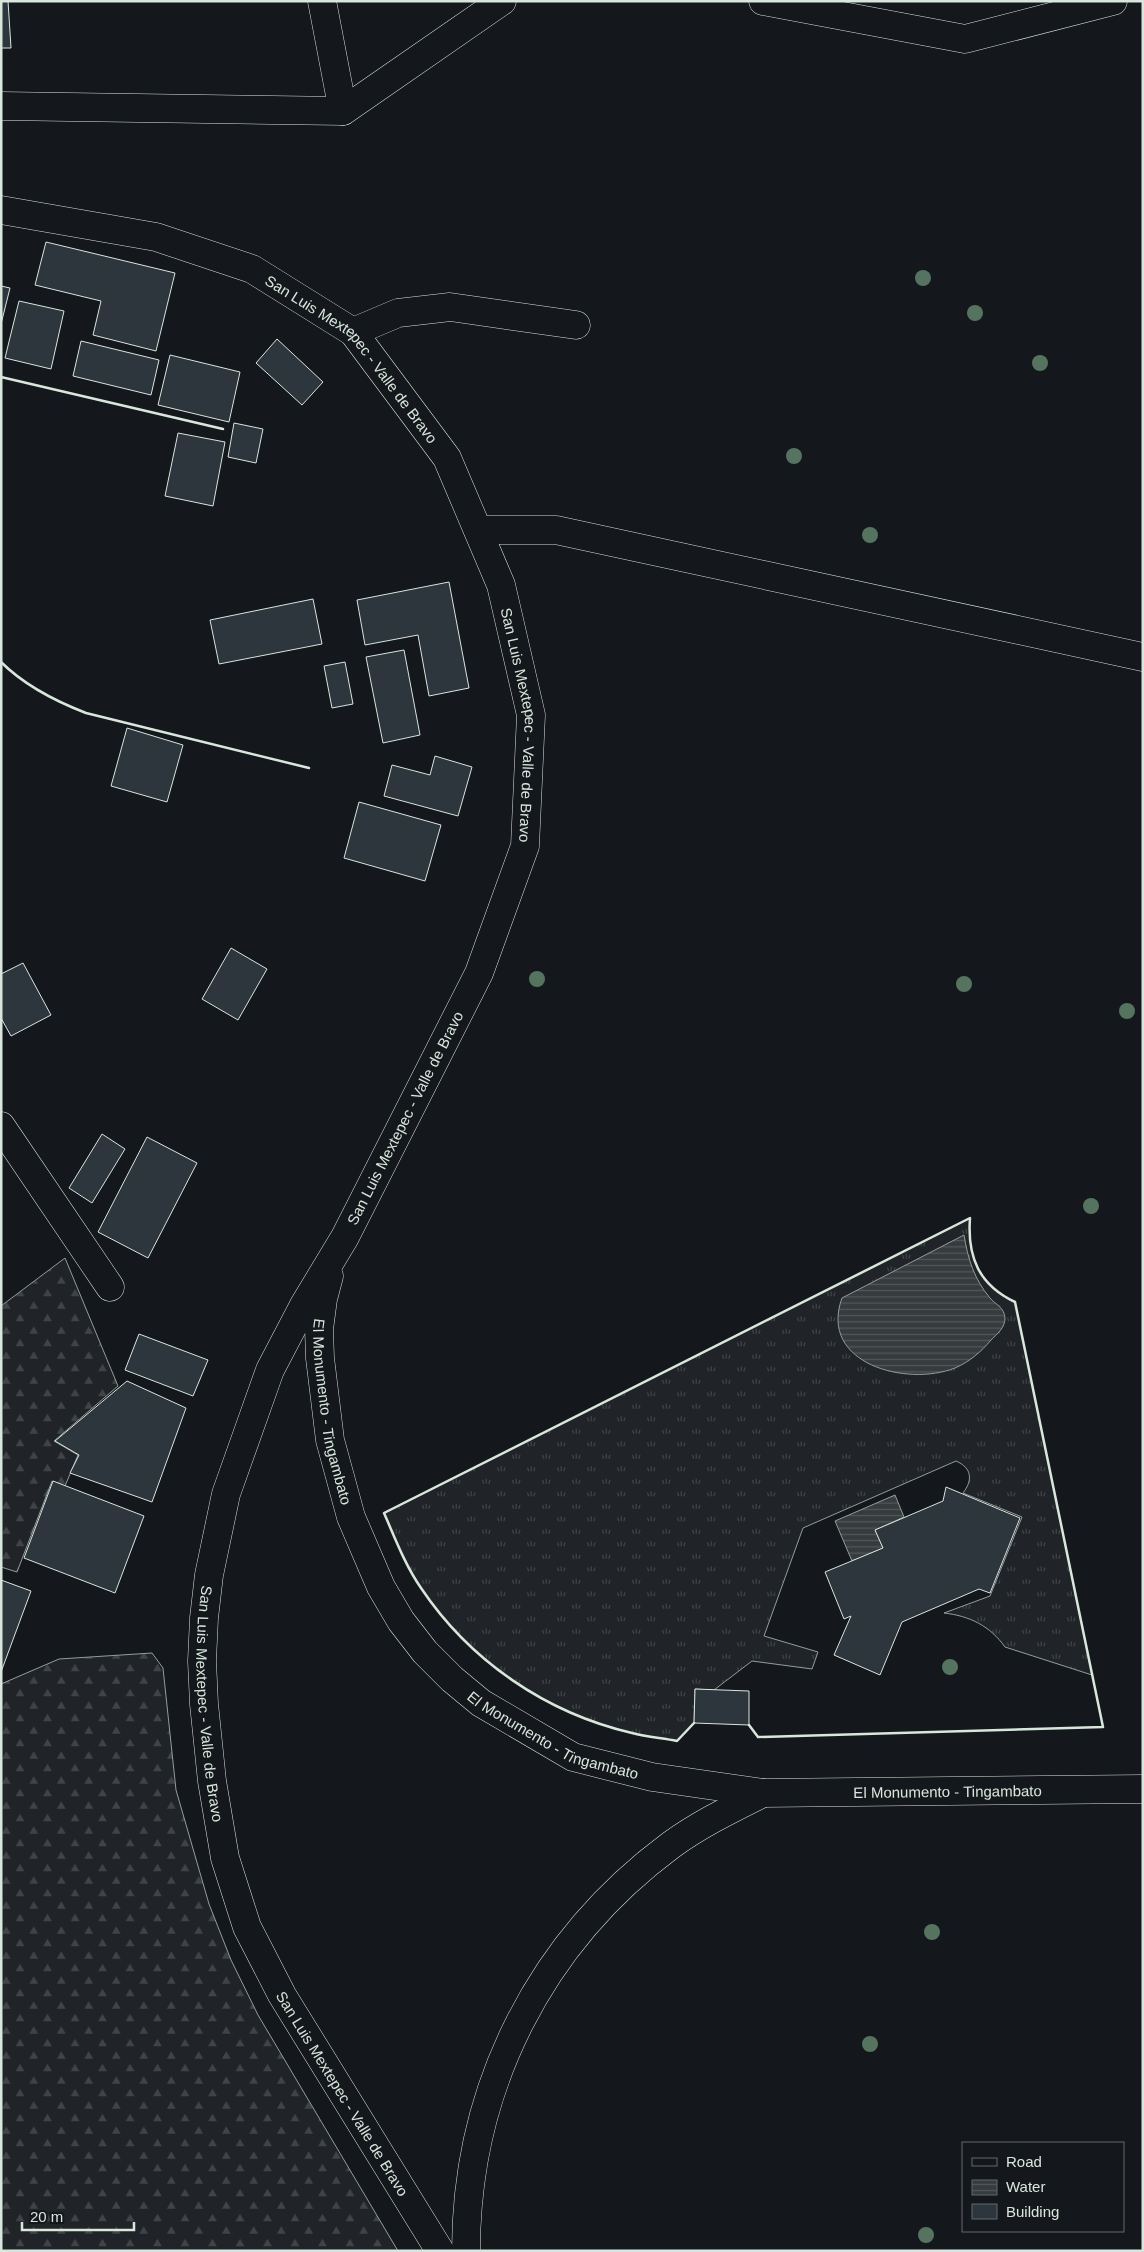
<svg xmlns="http://www.w3.org/2000/svg" width="1144" height="2252" font-family="Helvetica,sans-serif">
<style>
.grass{fill:url(#grass-tufts);stroke:#939e99}
.forest{fill:url(#forest-firs);stroke:#939e99}
.water{fill:url(#water-rules);stroke:#939e99}
.building{fill:#2c363c;stroke:#d8e6dc}
.lines{fill:none;stroke-linecap:round;stroke-linejoin:round}
.minor-casing{stroke:#d8e6dc;stroke-width:29}
.secondary-casing{stroke:#d8e6dc;stroke-width:29}
.minor{stroke:#14181c;stroke-width:28}
.secondary{stroke:#14181c;stroke-width:28}
.wall{stroke:#d8e6dc;stroke-width:2.5}
.tree{fill:#55745f}
.labels{text-anchor:middle;dominant-baseline:central;stroke-width:4;stroke-linejoin:round;paint-order:stroke}
.street-label{font-size:15px;fill:#d8e6dc;stroke:#14181c}
</style>
<defs>
<pattern id="grass-tufts" width="24" height="20" patternUnits="userSpaceOnUse" patternTransform="scale(1.25)"><rect width="24" height="20" fill="#202428"/><path d="M3 7l-1-3M5 7V3M7 7l1-3M15 17l-1-3M17 17v-4M19 17l1-3" fill="none" stroke="#404447"/></pattern>
<pattern id="forest-firs" width="22" height="20" patternUnits="userSpaceOnUse" patternTransform="scale(1.25)"><rect width="22" height="20" fill="#202428"/><path d="M5 1l3.5 6h-7zM16 11l3.5 6h-7z" fill="#404447"/></pattern>
<pattern id="water-rules" width="6" height="5" patternUnits="userSpaceOnUse" patternTransform="scale(1.25)"><rect width="6" height="5" fill="#363b3e"/><path d="M0 2.5h6" fill="none" stroke="#525759"/></pattern>
</defs>
<rect width="100%" height="100%" fill="#14181c"/>
<path class="grass" d="M 970,1218 C 967,1257 979,1285 1015,1302 L 1092,1675 L 1005,1647 C 990,1626 970,1616 944,1613 L 990,1596 L 1022,1517 L 963,1493 C 973,1480 972,1468 956,1461 L 803,1528 L 764,1636 L 818,1652 L 812,1669 L 752,1661 L 714,1690 L 695,1689 L 694,1723 L 677,1741 C 662,1738 647,1737 632,1733 C 546,1713 470,1661 421,1588 C 405,1565 395,1538 384,1513 Z"/>
<g class="forest">
<polygon points="65,1258 118,1386 54,1441 78,1455 65,1486 52,1481 17,1572 1,1567 1,1306"/>
<polygon points="152,1653 163,1668 176,1790 209,1904 231,1960 258,2015 398,2251 1,2251 1,1684 59,1659"/>
</g>
<g class="water">
<path d="M 964,1235 C 968,1259 974,1279 990,1298 C 996,1305 1004,1307 1005,1318 C 1005,1328 997,1334 991,1340 C 981,1352 969,1362 955,1368 C 907,1387 818,1364 842,1298 Z"/>
<polygon points="895,1495 904,1517 875,1530 883,1548 852,1561 835,1521"/>
</g>
<g class="building">
<polygon points="1,1 8,1 11,48 1,48"/>
<polygon points="46,242 175,273 156,351 93,335 101,301 35,285"/>
<polygon points="1,286 10,288 1,324"/>
<polygon points="19,301 64,311 51,369 5,358"/>
<polygon points="277,339 323,382 302,405 256,363"/>
<polygon points="81,341 159,360 151,395 73,376"/>
<polygon points="170,355 240,372 229,422 158,405"/>
<polygon points="234,423 263,429 256,463 228,457"/>
<polygon points="178,433 225,442 213,506 165,496"/>
<polygon points="449,582 469,688 429,696 418,635 365,645 357,600"/>
<polygon points="313,599 322,644 219,664 210,620"/>
<polygon points="404,650 420,735 383,743 366,657"/>
<polygon points="345,662 353,704 332,708 324,666"/>
<polygon points="127,728 183,745 167,802 111,786"/>
<polygon points="435,756 472,767 458,816 384,796 392,765 430,775"/>
<polygon points="359,802 441,825 425,881 344,858"/>
<polygon points="231,948 267,969 238,1020 202,999"/>
<polygon points="23,963 51,1015 11,1036 1,1018 1,974"/>
<polygon points="102,1134 125,1149 92,1203 69,1188"/>
<polygon points="147,1137 197,1163 148,1258 98,1232"/>
<polygon points="139,1334 208,1360 193,1396 125,1370"/>
<polygon points="127,1381 186,1408 152,1502 70,1473 79,1455 55,1441"/>
<polygon points="53,1481 144,1516 115,1593 24,1558"/>
<polygon points="946,1487 1020,1518 990,1593 979,1589 902,1622 880,1675 834,1655 851,1616 844,1619 825,1572 883,1548 875,1530 943,1501"/>
<polygon points="1,1580 31,1591 1,1672"/>
<polygon points="695,1689 749,1691 749,1725 694,1723"/>
</g>
<g class="lines">
<g class="minor-casing">
<g id="minor">
<polyline points="322,1 343,111"/>
<polyline points="763,1 965,39 1113,1"/>
<polyline points="1,106 343,111 502,1"/>
<polyline points="353,332 398,313 450,307 576,325"/>
<polyline points="478,530 556,530 1143,657"/>
<polyline points="1,1126 110,1287"/>
</g>
</g>
<g class="secondary-casing">
<g id="secondary">
<path id="s1" d="M 1,210 L 156,237 L 252,269 L 353,332 L 447,458 L 501,585 L 531,715 L 525,846 L 479,973 L 345,1237 L 304,1305 L 270,1370 L 226,1494 L 209,1575 L 204,1618 L 202,1661 L 204,1704 L 212,1781 L 225,1858 L 247,1927 L 282,1995 L 440,2251"/>
<path id="s2" d="M 329,1276 L 323,1299 L 319,1329 L 320,1358 L 330,1440 L 351,1517 L 381,1587 L 401,1621 L 425,1652 L 452,1679 L 481,1703 L 573,1757 L 652,1777 L 763,1793 L 1143,1789"/>
<path d="M 466,2251 C 466,2088 540,1942 671,1845 C 700,1824 731,1809 763,1793"/>
</g>
</g>
<use href="#minor" class="minor"/>
<use href="#secondary" class="secondary"/>
<g class="wall">
<polyline points="1,377 223,429"/>
<path d="M 1,662 C 25,686 55,701 86,713 L 309,768"/>
<path d="M 694,1723 L 677,1741 C 662,1738 647,1737 632,1733 C 546,1713 470,1661 421,1588 C 405,1565 395,1538 384,1513 L 970,1218 C 967,1257 979,1285 1015,1302 L 1103,1727 L 758,1737 L 749,1725"/>
</g>
</g>
<g class="tree">
<circle cx="923" cy="278" r="8"/>
<circle cx="975" cy="313" r="8"/>
<circle cx="1040" cy="363" r="8"/>
<circle cx="794" cy="456" r="8"/>
<circle cx="870" cy="535" r="8"/>
<circle cx="537" cy="979" r="8"/>
<circle cx="964" cy="984" r="8"/>
<circle cx="1127" cy="1011" r="8"/>
<circle cx="1091" cy="1206" r="8"/>
<circle cx="950" cy="1667" r="8"/>
<circle cx="932" cy="1932" r="8"/>
<circle cx="870" cy="2044" r="8"/>
<circle cx="926" cy="2235" r="8"/>
</g>
<g class="labels">
<g class="street-label">
<text stroke="none"><textPath href="#s1" startOffset="395">San Luis Mextepec - Valle de Bravo</textPath></text>
<text stroke="none"><textPath href="#s1" startOffset="815">San Luis Mextepec - Valle de Bravo</textPath></text>
<text transform="translate(405 1118) rotate(-63)">San Luis Mextepec - Valle de Bravo</text>
<text stroke="none"><textPath href="#s2" startOffset="138">El Monumento - Tingambato</textPath></text>
<text stroke="none"><textPath href="#s1" startOffset="1865">San Luis Mextepec - Valle de Bravo</textPath></text>
<text stroke="none"><textPath href="#s2" startOffset="556">El Monumento - Tingambato</textPath></text>
<text stroke="none"><textPath href="#s2" startOffset="961">El Monumento - Tingambato</textPath></text>
<text stroke="none"><textPath href="#s1" startOffset="2285">San Luis Mextepec - Valle de Bravo</textPath></text>
</g>
</g>
<rect width="1144" height="2252" fill="none" stroke="#d8e6dc" stroke-width="5"/>
<rect x="962" y="2142" width="162" height="90" fill="#14181c" stroke="#626a69"/>
<rect x="972" y="2158" width="25" height="8" fill="#14181c" stroke="#626a69"/>
<text x="1006" y="2167" font-size="15" fill="#d8e6dc">Road</text>
<rect x="972" y="2180" width="25" height="15" fill="url(#water-rules)" stroke="#626a69"/>
<text x="1006" y="2192" font-size="15" fill="#d8e6dc">Water</text>
<rect x="972" y="2204" width="25" height="15" fill="#2c363c" stroke="#626a69"/>
<text x="1006" y="2217" font-size="15" fill="#d8e6dc">Building</text>
<path d="M22 2222v8h112v-8" fill="none" stroke="#d8e6dc" stroke-width="2.5"/>
<text x="30" y="2222" font-size="15" fill="#d8e6dc" stroke="#14181c" stroke-width="4" paint-order="stroke">20 m</text>
</svg>
